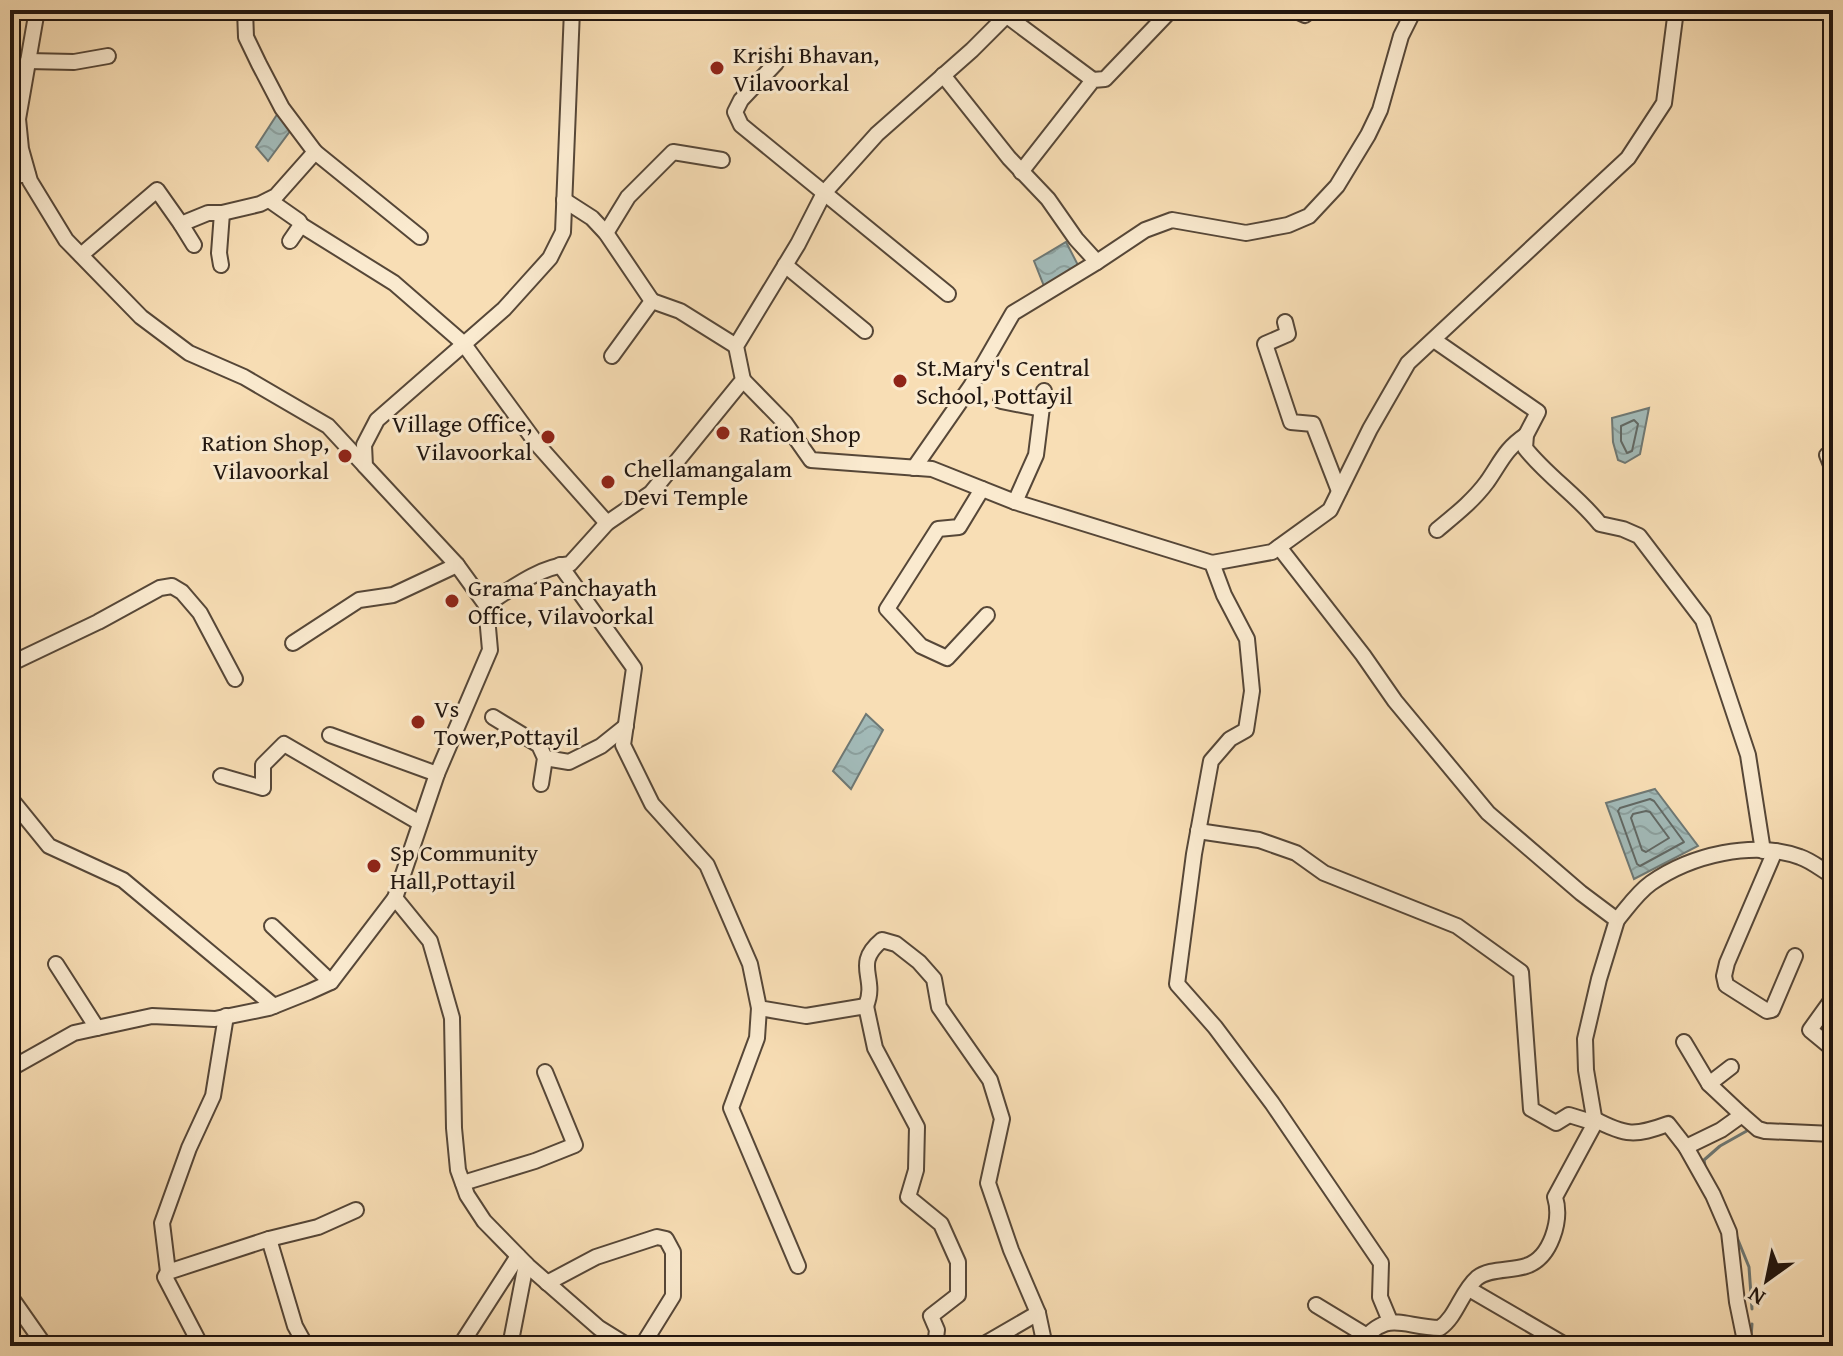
<svg xmlns="http://www.w3.org/2000/svg" width="1843" height="1356" font-family="'Gentium Book Plus',serif">
<style>
.water{fill:url(#water-waves);stroke:#6e7874;stroke-width:2}
.lines{fill:none;stroke-linecap:round;stroke-linejoin:round}
.shore{stroke:#616864;stroke-width:2}
.stream{stroke:#6e7874;stroke-width:3}
.minor-casing{stroke:#564738;stroke-width:18}
.minor{stroke:#faeacf;stroke-width:14}
.poi-dot{fill:#8f2418;stroke:#faeacf;stroke-width:3}
.labels{text-anchor:middle;dominant-baseline:central;stroke-width:6;stroke-linejoin:round;paint-order:stroke}
.poi-label{font-size:24px;fill:#20150f;stroke:#faeacf;text-anchor:start}
</style>
<defs>
<pattern id="water-waves" width="16" height="10" patternUnits="userSpaceOnUse" patternTransform="scale(2)"><rect width="16" height="10" fill="#a2bab8"/><path d="M0 5q4-4 8 0t8 0" fill="none" stroke="#8b9f9d"/></pattern>
</defs>
<rect width="100%" height="100%" fill="#f8deb5"/>
<filter id="stains"><feTurbulence type="fractalNoise" baseFrequency=".0025" numOctaves="4"/><feColorMatrix values="0 0 0 0 .2 0 0 0 0 .09 0 0 0 0 .02 0 0 0 .5 -.17"/></filter>
<radialGradient id="worn" r=".72"><stop offset=".6" stop-color="#630" stop-opacity="0"/><stop offset="1" stop-color="#630" stop-opacity=".3"/></radialGradient>
<g class="water">
<polygon points="278,113 293,127 268,161 256,147"/>
<polygon points="1066,242 1079,267 1044,286 1034,261"/>
<polygon points="1649,408 1640,454 1625,463 1618,460 1613,442 1612,418"/>
<polygon points="866,714 883,730 851,789 833,771"/>
<polygon points="1655,789 1698,846 1634,879 1606,803"/>
</g>
<g class="lines">
<g class="shore">
<polygon points="1634,420 1638,424 1632,451 1627,453 1621,441 1621,426"/>
<polygon points="1650,799 1654,801 1684,842 1640,866 1637,864 1618,811 1620,808"/>
<polygon points="1646,811 1650,812 1669,838 1646,852 1642,850 1631,818 1633,814"/>
</g>
<g class="stream">
<polyline points="1705,1166 1704,1160 1720,1146 1752,1128"/>
<polyline points="1736,1235 1749,1267 1752,1309"/>
<polyline points="1751,1338 1752,1324"/>
</g>
<g class="minor-casing">
<g id="minor">
<polyline points="37,10 18,119 21,149 30,181 66,240 141,317 189,353 244,377 328,426 365,466"/>
<polyline points="245,10 246,37 259,64 282,108 315,152"/>
<polyline points="999,10 1093,80"/>
<polyline points="1294,10 1305,15 1310,10"/>
<polyline points="774,56 776,63 741,100 735,112 741,125 948,294"/>
<polyline points="28,61 74,62 108,56"/>
<polyline points="943,75 1009,158 1048,199 1076,239 1097,262 1145,230 1172,220 1246,233 1288,225 1309,216 1337,186 1368,135 1380,110 1401,36 1414,10"/>
<polyline points="1021,172 1093,80 1105,79 1171,10"/>
<polyline points="10,175 28,175"/>
<polyline points="269,200 299,221 301,225 290,241"/>
<polyline points="564,200 592,218 606,233 652,301 612,356"/>
<polyline points="181,224 194,245"/>
<polyline points="301,225 394,283 463,343 537,444 607,523"/>
<polyline points="606,233 628,197 673,152 722,160"/>
<polyline points="81,255 157,190 181,224 208,213 222,213 260,204 276,196 315,152 420,237"/>
<polyline points="221,265 219,253 222,213"/>
<polyline points="785,265 865,331"/>
<polyline points="652,301 680,311 736,346"/>
<polyline points="1285,322 1288,334 1265,344 1291,422 1313,424 1339,491"/>
<path d="M 1434,340 L 1538,412 L 1526,435 L 1525,448 C 1547,476 1578,496 1600,524 L 1623,529 L 1639,536 L 1703,620 L 1748,755 L 1763,851"/>
<polyline points="743,380 785,423 811,460 932,469 1015,502 1212,563 1224,595 1247,639 1252,691 1246,730 1230,739 1211,761 1194,854 1177,984 1215,1027 1272,1103 1381,1263 1380,1297 1390,1321"/>
<polyline points="1001,401 1042,409"/>
<polyline points="1827,455 1833,470"/>
<polyline points="914,468 971,386 1013,313 1097,262"/>
<polyline points="982,489 959,527 938,529 887,609 921,646 947,658 987,615"/>
<polyline points="1015,502 1036,455 1044,391"/>
<path d="M 1437,530 C 1455,515 1473,501 1487,482 C 1501,462 1505,449 1526,435"/>
<path d="M 1279,547 L 1363,655 L 1395,701 L 1488,813 L 1581,893 L 1617,920 L 1599,979 L 1585,1039 L 1586,1070 L 1595,1123 L 1555,1197 C 1562,1220 1551,1258 1526,1266 C 1512,1271 1489,1268 1477,1278 C 1461,1292 1457,1316 1440,1328 C 1400,1327 1388,1308 1358,1346"/>
<polyline points="1212,563 1272,552 1330,510 1370,429 1408,363 1628,158 1664,103 1676,10"/>
<polyline points="560,565 634,668 623,745 652,804 707,865 750,964 759,1008 806,1016 866,1006 875,1048 917,1127 916,1170 908,1197 941,1224 958,1262 958,1295 931,1316 937,1330 935,1346"/>
<path d="M 486,605 C 512,588 539,567 570,564 L 607,523 L 651,493 L 743,380 L 736,346 L 798,244 L 824,193 L 877,134 L 972,50 L 1012,10"/>
<polyline points="293,643 359,600 393,595 457,565"/>
<polyline points="10,664 98,622 160,588 172,586 182,592 200,613 235,679"/>
<polyline points="493,717 539,745 545,758 541,784"/>
<polyline points="330,735 437,774"/>
<polyline points="545,758 569,762 601,746 626,726"/>
<polyline points="221,776 263,788 263,765 284,744 420,823"/>
<polyline points="10,798 49,846 123,880 274,1006"/>
<polyline points="1198,831 1259,840 1296,853 1324,873 1457,926 1521,972 1531,1109 1556,1123 1569,1115 1595,1123"/>
<polyline points="1775,851 1727,963 1724,976 1726,985 1767,1011 1772,1010 1795,956"/>
<polyline points="395,898 430,941 452,1018 454,1128 458,1170 467,1195 484,1221 528,1266 599,1328 628,1346"/>
<path d="M 1617,920 C 1628,907 1637,893 1651,883 C 1691,855 1753,840 1800,857 C 1812,861 1822,870 1833,876"/>
<polyline points="272,926 331,982"/>
<polyline points="56,964 97,1028"/>
<polyline points="1833,998 1810,1030 1833,1049"/>
<path d="M 866,1006 C 878,977 852,965 882,940 L 896,944 L 919,962 L 934,979 L 939,1007 L 990,1080 L 1002,1119 L 988,1183 L 1011,1250 L 1038,1313 L 1045,1346"/>
<polyline points="759,1008 757,1038 731,1108 798,1266"/>
<polyline points="1684,1042 1709,1084 1742,1115 1721,1130 1686,1147 1713,1195 1729,1232 1737,1302 1746,1346"/>
<polyline points="10,1069 74,1033 152,1016 215,1019 269,1008 309,992 331,982 395,898 437,774 490,650 486,605 457,565 365,466 364,445 377,420 504,309 550,258 563,232 572,10"/>
<polyline points="1709,1084 1731,1067"/>
<polyline points="1742,1115 1758,1129 1765,1131 1833,1134"/>
<path d="M 1594,1119 C 1626,1136 1635,1136 1668,1124 L 1686,1147"/>
<polyline points="463,1183 535,1161 575,1145 545,1072"/>
<polyline points="269,1239 318,1227 356,1210"/>
<polyline points="168,1272 162,1223 189,1148 213,1096 226,1016"/>
<polyline points="547,1283 596,1257 657,1237 666,1239 673,1252 673,1296 642,1346"/>
<polyline points="1469,1289 1567,1346"/>
<polyline points="10,1296 45,1346"/>
<polyline points="1316,1305 1367,1336"/>
<polyline points="201,1346 165,1277 168,1272 269,1239 295,1326 306,1346"/>
<polyline points="460,1346 518,1256"/>
<polyline points="510,1346 526,1264"/>
<polyline points="981,1346 1038,1313"/>
</g>
</g>
<use href="#minor" class="minor"/>
</g>
<g class="poi-dot">
<circle cx="717" cy="68" r="8"/>
<circle cx="900" cy="381" r="8"/>
<circle cx="723" cy="433" r="8"/>
<circle cx="548" cy="437" r="8"/>
<circle cx="345" cy="456" r="8"/>
<circle cx="608" cy="482" r="8"/>
<circle cx="452" cy="601" r="8"/>
<circle cx="418" cy="722" r="8"/>
<circle cx="374" cy="866" r="8"/>
</g>
<g class="labels">
<g class="poi-label">
<text x="733" y="54">Krishi Bhavan,<tspan x="733" dy="28">Vilavoorkal</tspan></text>
<text x="916" y="367">St.Mary's Central<tspan x="916" dy="28">School, Pottayil</tspan></text>
<text x="532" y="423" text-anchor="end">Village Office,<tspan x="532" dy="28">Vilavoorkal</tspan></text>
<text x="739" y="433">Ration Shop</text>
<text x="329" y="442" text-anchor="end">Ration Shop,<tspan x="329" dy="28">Vilavoorkal</tspan></text>
<text x="624" y="468">Chellamangalam<tspan x="624" dy="28">Devi Temple</tspan></text>
<text x="468" y="587">Grama Panchayath<tspan x="468" dy="28">Office, Vilavoorkal</tspan></text>
<text x="434" y="708">Vs<tspan x="434" dy="28">Tower,Pottayil</tspan></text>
<text x="390" y="852">Sp Community<tspan x="390" dy="28">Hall,Pottayil</tspan></text>
</g>
</g>
<rect width="1843" height="1356" fill="none" stroke="#f8deb5" stroke-width="40"/>
<rect x="12" y="12" width="1819" height="1332" fill="none" stroke="#20150f" stroke-width="4"/>
<rect x="20" y="20" width="1803" height="1316" fill="none" stroke="#20150f" stroke-width="2"/>
<g transform="translate(1767 1280) rotate(213)" stroke="#faeacf" stroke-width="6" paint-order="stroke">
<path d="M0-6L14 30L0 20L-14 30Z" fill="#20150f"/>
<text y="-12" font-size="22" font-weight="bold" text-anchor="middle" fill="#20150f">N</text>
</g>
<rect width="100%" height="100%" filter="url(#stains)"/>
<rect width="100%" height="100%" fill="url(#worn)"/>
</svg>
